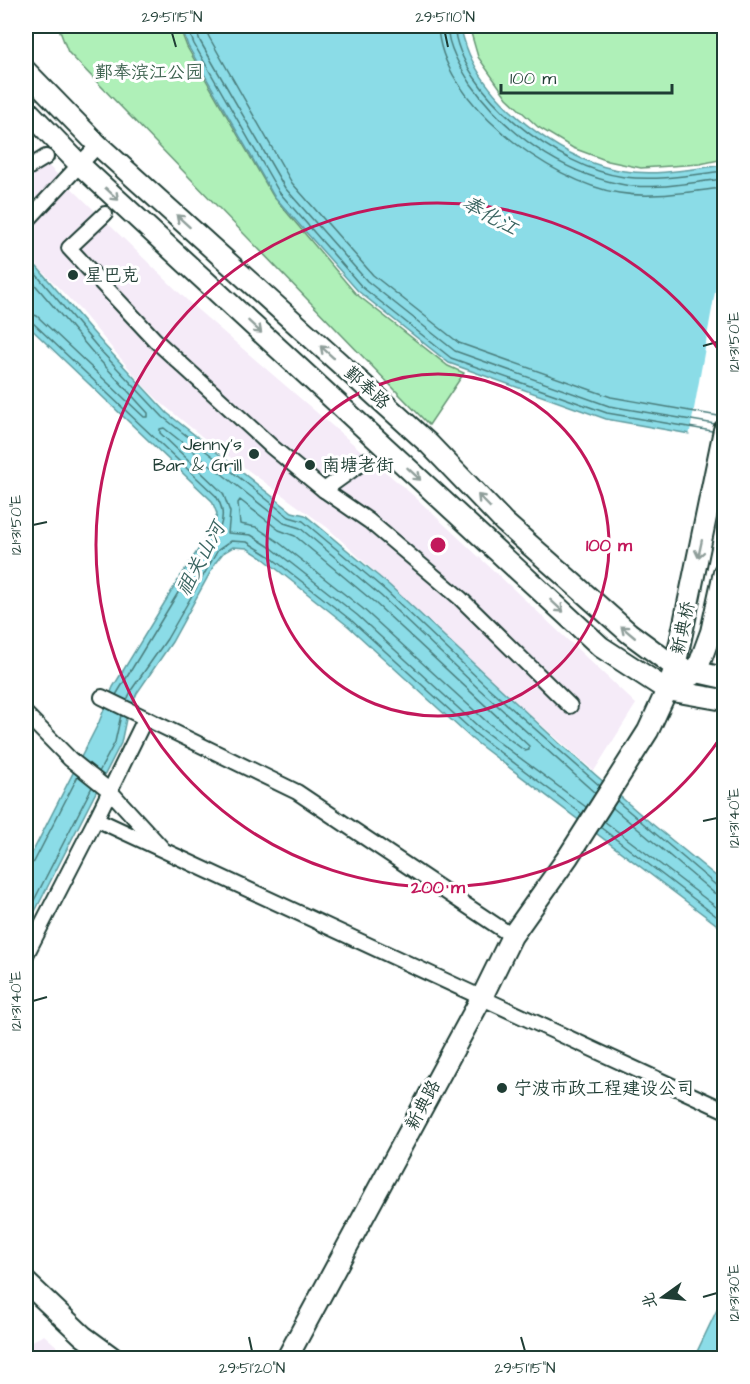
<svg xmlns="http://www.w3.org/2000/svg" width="750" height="1384" font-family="'Architects Daughter','LXGW WenKai TC',sans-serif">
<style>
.built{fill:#f5ebf8}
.green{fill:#aff0b8;stroke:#679676;stroke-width:1.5}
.water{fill:#8bdce7;stroke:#609c9f;stroke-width:1.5}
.pier{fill:#fff}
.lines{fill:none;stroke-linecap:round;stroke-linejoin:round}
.shore{stroke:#4a7d7c;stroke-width:1.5}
.street-casing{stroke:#1f3d34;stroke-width:18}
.secondary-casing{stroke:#1f3d34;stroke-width:24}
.street{stroke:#fff;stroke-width:14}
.secondary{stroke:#fff;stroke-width:20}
.oneway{stroke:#8f9e9a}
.ticks{fill:none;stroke:#1f3d34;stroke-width:2}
.ring{fill:none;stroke:#c2185b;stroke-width:3}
.poi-dot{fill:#1f3d34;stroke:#fff;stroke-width:2}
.labels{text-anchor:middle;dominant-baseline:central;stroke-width:6;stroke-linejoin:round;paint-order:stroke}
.park-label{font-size:18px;fill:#3c614e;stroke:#fff}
.poi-label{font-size:18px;fill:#1f3d34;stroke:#fff;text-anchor:start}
.street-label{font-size:18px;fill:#1f3d34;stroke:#fff}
.water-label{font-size:20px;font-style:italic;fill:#3a6561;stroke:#fff}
.centre{fill:#c2185b;stroke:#fff;stroke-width:3}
.ring-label{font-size:18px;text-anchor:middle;font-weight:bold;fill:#c2185b;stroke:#fff;stroke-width:6;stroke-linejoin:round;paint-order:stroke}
.neatline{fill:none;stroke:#1f3d34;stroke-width:2}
.ticks-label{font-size:15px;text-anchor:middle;fill:#1f3d34}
</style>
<rect width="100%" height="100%" fill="#fff"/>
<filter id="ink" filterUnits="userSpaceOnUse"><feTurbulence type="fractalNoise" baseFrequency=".0167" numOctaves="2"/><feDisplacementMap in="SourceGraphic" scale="12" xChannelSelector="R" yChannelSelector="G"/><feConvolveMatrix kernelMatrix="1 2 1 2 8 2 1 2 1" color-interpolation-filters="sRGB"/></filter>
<g filter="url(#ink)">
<g class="built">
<polygon points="26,144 192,305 416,498 636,704 594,771 489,679 328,528 205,439 160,402 142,384 81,311 26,254"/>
<polygon points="44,1335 70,1358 26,1358 26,1344"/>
</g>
<g class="green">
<polygon points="58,26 179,26 187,47 273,196 355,293 448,366 464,373 429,425 68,52"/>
<polygon points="469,26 724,26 724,159 700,164 641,168 608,161 573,148 538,127 507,98 478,57"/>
</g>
<g class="water">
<path d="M 181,26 L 460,26 C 463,37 466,49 472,60 C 497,111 567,163 624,171 C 657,176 691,169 724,165 L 724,440 L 606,419 L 449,363 L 358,291 L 274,196 L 188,46 Z"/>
<polygon points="26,263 37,267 104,345 167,413 292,512 305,515 389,585 559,743 646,819 717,877 724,885 724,930 473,740 348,626 264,559 247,548 233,547 223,553 216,562 172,642 137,693 126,719 121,743 26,929 26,865 99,722 113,687 182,574 214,526 217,514 212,501 26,324"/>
<polygon points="724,1295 723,1358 694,1358"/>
</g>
<polygon class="pier" points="724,242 724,443 689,437"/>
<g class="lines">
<g class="shore">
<polyline points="187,26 194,44 279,192 362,287 451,358 607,413 712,431"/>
<polyline points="195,26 200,41 285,188 367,281 455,351 609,406 715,424"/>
<polyline points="204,26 209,37 292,183 373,275 459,343 611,397 724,417"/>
<path d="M 438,26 C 440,101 550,182 619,193 C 654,199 690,191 724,188"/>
<path d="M 447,26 C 448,47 460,67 471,84 C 506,133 560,172 620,184 C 653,191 691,182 724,179"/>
<path d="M 454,26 C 460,93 559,169 624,177 C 657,181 691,175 724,171"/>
<polyline points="26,270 35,273 99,349 163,417 289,517 303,521 385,590 484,684 600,786"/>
<polyline points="26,278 31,280 94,354 148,413 148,417 144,417 37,316 26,312"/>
<path d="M 26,320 L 32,322 L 216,496 C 223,507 224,516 220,528 L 187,578 L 116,695"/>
<polygon points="240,500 279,530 295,536 374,602 529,746 529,750 525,751 487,722 362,608 277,541 256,527 240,524 238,503"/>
<polyline points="127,700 132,689 167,639 218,550 231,541 247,542 268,555 352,621 477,735 582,814"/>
<polyline points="99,772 115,742 121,715"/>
<polyline points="617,801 718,887 724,889"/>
<polyline points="586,807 481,729 357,615 273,549 251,535 228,533 230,512 223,493 160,433 160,429 164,428 284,523 300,528 381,596 479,689 595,793"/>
<polyline points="613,808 714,893 724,896"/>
<polyline points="604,821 724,913"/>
<polyline points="600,827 724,922"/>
<polyline points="26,866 34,862 78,776"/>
<polyline points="26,916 92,787"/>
</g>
<g class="street-casing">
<g id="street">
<polyline points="26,169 46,157"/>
<polyline points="105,214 69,248 155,340 272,447 324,490 369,521 460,598 570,706"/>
<polyline points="26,222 98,145"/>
<polyline points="324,490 366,460"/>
<polyline points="102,697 297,792 512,936"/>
<polyline points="26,714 70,759 110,791 161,847"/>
<polyline points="145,719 96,819 724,1110"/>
<polyline points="26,955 96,819"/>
</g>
</g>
<g class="secondary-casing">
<g id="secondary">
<polyline points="26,71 98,145 429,444 504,522 629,633 675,667 724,678"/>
<polyline points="26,109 80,165 601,647 667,690 724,700"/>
<polyline points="685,679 696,673 711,632 724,572"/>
<polyline points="26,1282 83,1336 113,1358"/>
<polyline points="287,1358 482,997 512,936 568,857 648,731 667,690 675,667 724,430"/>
</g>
</g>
<use href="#street" class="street"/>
<use href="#secondary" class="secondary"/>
</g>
<defs><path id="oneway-shaft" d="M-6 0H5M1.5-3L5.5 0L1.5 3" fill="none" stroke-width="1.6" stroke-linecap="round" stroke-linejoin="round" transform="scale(1.5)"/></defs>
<g class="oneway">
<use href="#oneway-shaft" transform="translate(112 194) rotate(43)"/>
<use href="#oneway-shaft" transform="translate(183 221) rotate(-138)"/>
<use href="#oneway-shaft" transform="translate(255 327) rotate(43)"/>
<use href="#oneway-shaft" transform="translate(327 352) rotate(-138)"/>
<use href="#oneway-shaft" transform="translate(414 474) rotate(43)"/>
<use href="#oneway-shaft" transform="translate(484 501) rotate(-134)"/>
<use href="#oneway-shaft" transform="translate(700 549) rotate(102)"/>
<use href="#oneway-shaft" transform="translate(557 606) rotate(43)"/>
<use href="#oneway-shaft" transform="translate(628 632) rotate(-140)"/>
</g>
</g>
<path class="ticks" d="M 172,33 L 176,47M 445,33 L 448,47M 703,346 L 717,342M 33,525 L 47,522M 703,821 L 717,818M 33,1001 L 47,997M 703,1297 L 717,1293M 249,1337 L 252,1351M 521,1337 L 525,1351"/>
<g class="ring">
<circle cx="438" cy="545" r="171"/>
<path d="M723 734A342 342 0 1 1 723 356"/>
</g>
<g class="poi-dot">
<circle cx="73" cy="275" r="6"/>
<circle cx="254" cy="454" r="6"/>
<circle cx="310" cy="465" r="6"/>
<circle cx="502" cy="1088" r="6"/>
</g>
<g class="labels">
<g class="park-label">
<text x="149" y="72">鄞奉滨江公园</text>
</g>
<g class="poi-label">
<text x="85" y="275">星巴克</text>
<text x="242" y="444" text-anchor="end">Jenny's<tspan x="242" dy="21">Bar &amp; Grill</tspan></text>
<text x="322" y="465">南塘老街</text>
<text x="514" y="1088">宁波市政工程建设公司</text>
</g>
<g class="street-label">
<text transform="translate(367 388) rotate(42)">鄞奉路</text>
<text transform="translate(683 628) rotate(-78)">新典桥</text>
<text transform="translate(423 1105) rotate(-62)">新典路</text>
</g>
<g class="water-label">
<text transform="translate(490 216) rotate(29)">奉化江</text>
<text transform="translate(201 559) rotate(-62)">祖关山河</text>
</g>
</g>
<circle cx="438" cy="545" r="9" class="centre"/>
<g class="ring-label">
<text x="609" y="551">100 m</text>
<text x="438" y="893">200 m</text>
</g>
<rect width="750" height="1384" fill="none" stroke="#fff" stroke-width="66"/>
<g transform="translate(663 1297) rotate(255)" stroke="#ffffff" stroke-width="4.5" paint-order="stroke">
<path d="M0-4.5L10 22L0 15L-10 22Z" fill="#1f3d34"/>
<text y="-9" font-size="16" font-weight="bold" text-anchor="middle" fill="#1f3d34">北</text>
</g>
<path d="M501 84v9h171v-9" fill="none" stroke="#1f3d34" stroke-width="3"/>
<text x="510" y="84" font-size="18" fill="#1f3d34" stroke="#ffffff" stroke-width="4.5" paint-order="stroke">100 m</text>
<rect x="33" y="33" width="684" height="1318" class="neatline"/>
<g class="ticks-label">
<text x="172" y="22">29°51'15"N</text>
<text x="445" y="22">29°51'10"N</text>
<text transform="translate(734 342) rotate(-90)" y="5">121°31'50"E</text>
<text transform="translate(16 525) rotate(-90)" y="5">121°31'50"E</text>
<text transform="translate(734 818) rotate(-90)" y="5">121°31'40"E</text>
<text transform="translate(16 1001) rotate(-90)" y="5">121°31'40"E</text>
<text transform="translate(734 1293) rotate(-90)" y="5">121°31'30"E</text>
<text x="252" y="1373">29°51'20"N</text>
<text x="525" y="1373">29°51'15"N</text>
</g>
</svg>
